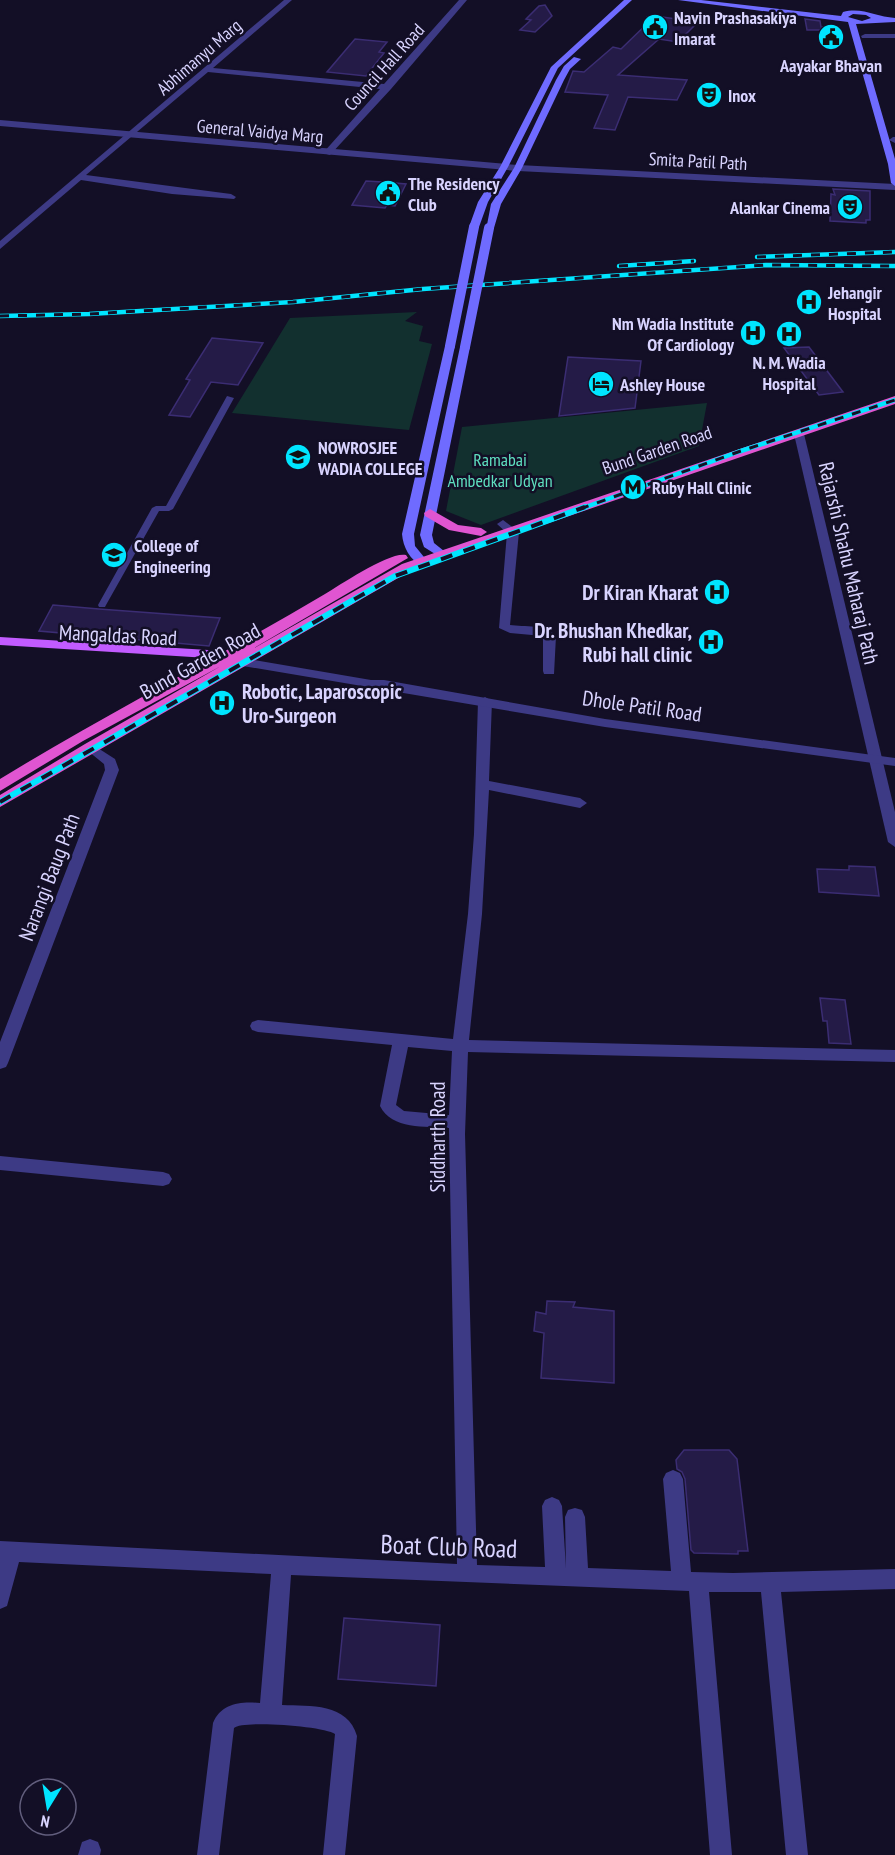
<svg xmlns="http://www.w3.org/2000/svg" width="895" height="1855" font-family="'PT Sans Narrow',sans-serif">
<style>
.green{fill:#12302f}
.building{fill:#241b47;stroke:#3b2d73;stroke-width:1.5}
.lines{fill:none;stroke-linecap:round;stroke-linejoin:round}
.pedestrian{fill:#3d3a85;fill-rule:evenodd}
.minor{fill:#3d3a85;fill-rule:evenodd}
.tertiary{fill:#3d3a85;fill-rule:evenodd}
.secondary{fill:#6f6bff;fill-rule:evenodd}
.primary{fill:#c25bff;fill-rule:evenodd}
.trunk{fill:#e055d1;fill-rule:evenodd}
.rail-far1-casing{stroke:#00e5ff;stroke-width:4.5}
.rail-casing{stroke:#00e5ff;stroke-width:6}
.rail-far1{stroke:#130f26;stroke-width:3;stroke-dasharray:9;stroke-linecap:butt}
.rail{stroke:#130f26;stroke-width:4;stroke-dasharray:12;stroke-linecap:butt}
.secondary-bridge{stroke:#6f6bff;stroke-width:10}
.labels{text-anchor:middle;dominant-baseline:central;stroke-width:5;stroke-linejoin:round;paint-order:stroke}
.far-poi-label{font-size:18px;font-weight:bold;fill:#d9d4ff;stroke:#130f26;text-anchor:start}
.far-street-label{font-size:18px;fill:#d9d4ff;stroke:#130f26}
.far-park-label{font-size:18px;fill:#5fe0c0;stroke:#130f26}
.street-label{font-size:21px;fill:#d9d4ff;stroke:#130f26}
.poi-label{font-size:21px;font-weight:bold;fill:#d9d4ff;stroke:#130f26;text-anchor:end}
.near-street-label{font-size:26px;fill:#d9d4ff;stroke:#130f26}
</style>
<rect width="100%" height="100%" fill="#130f26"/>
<g class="green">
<polygon points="417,312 405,321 423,326 419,341 432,344 409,430 232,413 290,318"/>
<polygon points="707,403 699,446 481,525 446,511 462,427"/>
</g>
<g class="building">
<polygon points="545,5 552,16 548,20 535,32 520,30 531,20 526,19 539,6"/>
<polygon points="655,16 698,22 678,42 659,39 618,75 687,80 677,100 628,97 615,130 594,128 608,95 565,92 573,71 584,72 613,47 621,49"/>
<polygon points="805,19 820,21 821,27 835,29 840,43 827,43 821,28 822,30 807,30"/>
<polygon points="355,39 387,42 379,52 384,53 366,76 327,72"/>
<polygon points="366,181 383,182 406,184 395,206 387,205 385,208 352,205"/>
<polygon points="833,189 870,191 870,220 866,220 866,223 830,221 831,194 835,195"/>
<polygon points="212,338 263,343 238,385 211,382 190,417 169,415 190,380 186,379"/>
<polygon points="809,347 843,392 819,395 784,348"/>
<polygon points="568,357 641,361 635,408 559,416"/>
<polygon points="53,605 99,609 220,618 209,646 39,631"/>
<polygon points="849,866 875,867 879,896 819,892 817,869 849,870"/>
<polygon points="820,998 845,1000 851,1044 829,1043 827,1021 823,1021"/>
<polygon points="547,1301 575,1302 573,1307 614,1311 614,1383 541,1378 544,1333 534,1331 536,1312 546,1314"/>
<polygon points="684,1450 729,1450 737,1459 748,1551 738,1551 738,1554 694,1553 691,1550 685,1479 682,1472 677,1469 676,1460"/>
<polygon points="344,1618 440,1625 436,1686 338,1679"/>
</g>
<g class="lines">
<polygon class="pedestrian" points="227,396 234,398 173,509 169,511 159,511 106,605 105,607 99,607 98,605 152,508 156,506 166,506"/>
<g class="minor">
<polygon points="284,0 292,0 213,68 384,84 459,0 467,0 391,89 330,155 323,153 380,89 208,72 86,175 231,194 236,197 234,199 172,194 81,180 0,249 0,241"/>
<polygon points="865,34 895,34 895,38 862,38 861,36"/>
<polygon points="893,137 895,137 895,143 889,140"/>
<polygon points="799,431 804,434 895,812 895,847 888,842 794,434"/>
<path d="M 503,520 L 519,532 L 510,625 C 524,627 547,624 556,636 L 554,674 L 544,674 L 543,671 L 543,636 L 510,633 L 499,628 L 507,533 L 497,524 Z"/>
<path d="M 485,697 L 492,701 L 489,781 L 580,798 L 587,803 L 580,808 L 489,790 L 482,914 L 469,1040 L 895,1050 L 895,1062 L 468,1052 L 465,1134 L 477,1565 L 545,1567 L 542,1506 L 545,1500 L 552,1497 L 559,1500 L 562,1506 L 566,1568 L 565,1517 L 568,1510 L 575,1508 L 582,1510 L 585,1517 L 588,1568 L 671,1571 L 663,1479 L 666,1473 L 673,1470 L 680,1473 L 683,1479 L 691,1572 L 733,1573 L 895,1569 L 895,1589 L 781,1592 L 808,1855 L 786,1855 L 761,1592 L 709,1592 L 732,1855 L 710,1855 L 689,1591 L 291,1575 L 282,1705 C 310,1706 348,1703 357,1736 L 345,1855 L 323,1855 L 335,1734 C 324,1726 243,1720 234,1728 L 219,1855 L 197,1855 L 213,1723 C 221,1703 241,1701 260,1703 L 271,1574 L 19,1562 L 7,1606 L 0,1609 L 0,1541 L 457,1564 L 449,1128 C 425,1126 392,1130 380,1106 L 392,1045 L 258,1032 L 252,1030 L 250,1026 L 252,1022 L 258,1020 L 453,1039 L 468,914 L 474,834 L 478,701 ZM 408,1047 L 452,1051 L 449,1115 L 404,1111 L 396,1105 Z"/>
<polygon points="90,743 115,759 119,770 8,1063 6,1067 0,1069 0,1042 105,770 104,764 83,747"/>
<polygon points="0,1156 163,1172 169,1174 172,1179 169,1184 163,1186 0,1170"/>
<polygon points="90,1839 98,1842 101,1850 100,1855 78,1855 82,1842"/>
</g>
<g class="tertiary">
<polygon points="0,120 518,165 895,184 895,190 518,171 0,126"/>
<polygon points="242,658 371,680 384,680 605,719 895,758 895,766 605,727 237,665 236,662 237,659"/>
</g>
<g class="secondary">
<polygon points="624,0 632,0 558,68 508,167 488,202 479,227 471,229 469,227 478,202 500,167 551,67"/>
<path d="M 678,0 L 701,0 L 841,16 L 843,12 C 863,7 876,17 895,18 L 895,22 L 856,24 L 895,159 L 895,186 L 891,183 L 888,164 L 848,22 ZM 853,14 L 866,15 L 871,18 L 862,21 L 848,17 Z"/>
<polygon points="574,57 581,59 570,69 564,80 522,168 501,204 494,228 486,230 491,204 514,168 556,80 564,66"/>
<path d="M 450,343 L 455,346 L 414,534 L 415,546 L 428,562 L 422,566 C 410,560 403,547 402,534 L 445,346 Z"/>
<polygon points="465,344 470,347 432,535 434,543 449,555 443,559 424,547 420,535 460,347"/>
</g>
<polygon class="primary" points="0,637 240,652 246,656 240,660 0,645"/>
<g class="trunk">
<path d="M 895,396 L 895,404 L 412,570 L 0,807 L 0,795 L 85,744 L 221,666 L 83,741 L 0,791 L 0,779 C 106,714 217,658 325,594 C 340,585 390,551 406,555 L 408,558 L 249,651 L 402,564 Z"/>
<polygon points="430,509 458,525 481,528 487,532 481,536 449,530 425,516 424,513"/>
</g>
<g class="rail-far1-casing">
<g id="rail-far1">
<polyline points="757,257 895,252"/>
<polyline points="619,266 694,261"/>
<polyline points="0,316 89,314 293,302 423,289 766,265 895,266"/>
<polyline points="580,509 738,452 895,400"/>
</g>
</g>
<g class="rail-casing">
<polyline id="rail" points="0,802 395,576 585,507"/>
</g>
<use href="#rail-far1" class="rail-far1"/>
<use href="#rail" class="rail"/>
<g class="secondary-bridge">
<polyline points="450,346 474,227"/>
<polyline points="465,347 489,228"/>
</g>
</g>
<defs>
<g id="civic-disc" transform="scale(1.35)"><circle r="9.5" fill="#00e5ff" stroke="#130f26"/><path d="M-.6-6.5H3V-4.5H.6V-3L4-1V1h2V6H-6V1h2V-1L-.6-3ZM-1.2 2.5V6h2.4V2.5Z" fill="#111"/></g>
<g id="theatre-disc" transform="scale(1.35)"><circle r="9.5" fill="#00e5ff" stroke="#130f26"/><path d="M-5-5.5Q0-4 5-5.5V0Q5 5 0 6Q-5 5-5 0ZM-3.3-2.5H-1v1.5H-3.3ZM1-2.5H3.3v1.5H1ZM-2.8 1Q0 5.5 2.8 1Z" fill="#111"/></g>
<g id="hospital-disc" transform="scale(1.35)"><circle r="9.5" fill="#00e5ff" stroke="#130f26"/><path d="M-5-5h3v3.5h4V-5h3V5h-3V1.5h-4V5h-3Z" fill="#111"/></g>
<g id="hotel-disc" transform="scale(1.35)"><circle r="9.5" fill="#00e5ff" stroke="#130f26"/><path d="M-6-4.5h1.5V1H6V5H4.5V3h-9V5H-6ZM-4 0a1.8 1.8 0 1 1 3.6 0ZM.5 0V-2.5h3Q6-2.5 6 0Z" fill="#111"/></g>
<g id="university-disc" transform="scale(1.35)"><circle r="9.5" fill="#00e5ff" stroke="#130f26"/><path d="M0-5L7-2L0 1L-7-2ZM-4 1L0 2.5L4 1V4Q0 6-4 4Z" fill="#111"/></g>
<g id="metro-disc" transform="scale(1.35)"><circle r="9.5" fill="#00e5ff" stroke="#130f26"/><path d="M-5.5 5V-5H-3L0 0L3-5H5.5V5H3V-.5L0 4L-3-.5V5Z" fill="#111"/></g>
</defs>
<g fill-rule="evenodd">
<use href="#civic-disc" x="655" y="27"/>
<use href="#civic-disc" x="831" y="37"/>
<use href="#theatre-disc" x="709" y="95"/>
<use href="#civic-disc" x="388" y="193"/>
<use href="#theatre-disc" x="850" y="207"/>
<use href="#hospital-disc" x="809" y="302"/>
<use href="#hospital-disc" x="753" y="333"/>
<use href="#hospital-disc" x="789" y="334"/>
<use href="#hotel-disc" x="601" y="384"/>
<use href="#university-disc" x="298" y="457"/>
<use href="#metro-disc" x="633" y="487"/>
<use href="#university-disc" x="114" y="555"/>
<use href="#hospital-disc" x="717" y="592"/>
<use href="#hospital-disc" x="711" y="642"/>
<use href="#hospital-disc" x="222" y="703"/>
</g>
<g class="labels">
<g class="far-poi-label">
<text x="674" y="17">Navin Prashasakiya<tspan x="674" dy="21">Imarat</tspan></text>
<text x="831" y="65" text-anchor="middle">Aayakar Bhavan</text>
<text x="728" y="95">Inox</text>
<text x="408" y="183">The Residency<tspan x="408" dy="21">Club</tspan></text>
<text x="830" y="207" text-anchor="end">Alankar Cinema</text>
<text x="828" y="292">Jehangir<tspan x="828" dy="21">Hospital</tspan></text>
<text x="734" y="323" text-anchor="end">Nm Wadia Institute<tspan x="734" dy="21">Of Cardiology</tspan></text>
<text x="789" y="362" text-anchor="middle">N. M. Wadia<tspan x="789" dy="21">Hospital</tspan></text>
<text x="620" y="384">Ashley House</text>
<text x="318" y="447">NOWROSJEE<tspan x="318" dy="21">WADIA COLLEGE</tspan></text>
<text x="652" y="487">Ruby Hall Clinic</text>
<text x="134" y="545">College of<tspan x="134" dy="21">Engineering</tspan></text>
</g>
<g class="far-street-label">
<text transform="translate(199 57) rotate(-41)">Abhimanyu Marg</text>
<text transform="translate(384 67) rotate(-48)">Council Hall Road</text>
<text transform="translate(260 131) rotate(5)">General Vaidya Marg</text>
<text transform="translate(698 161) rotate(3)">Smita Patil Path</text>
<text transform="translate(657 450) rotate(-19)">Bund Garden Road</text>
</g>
<g class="far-park-label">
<text x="500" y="459">Ramabai<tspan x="500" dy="21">Ambedkar Udyan</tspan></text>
</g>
<g class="street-label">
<text transform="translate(849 563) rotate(77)">Rajarshi Shahu Maharaj Path</text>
<text transform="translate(118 635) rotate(3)">Mangaldas Road</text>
<text transform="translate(200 661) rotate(-29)">Bund Garden Road</text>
<text transform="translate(642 706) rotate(8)">Dhole Patil Road</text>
<text transform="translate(49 877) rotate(-69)">Narangi Baug Path</text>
<text transform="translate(437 1137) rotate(-90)">Siddharth Road</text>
</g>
<g class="poi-label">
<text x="698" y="592">Dr Kiran Kharat</text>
<text x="692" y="630">Dr. Bhushan Khedkar,<tspan x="692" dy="24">Rubi hall clinic</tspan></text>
<text x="242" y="691" text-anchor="start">Robotic, Laparoscopic<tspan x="242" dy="24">Uro-Surgeon</tspan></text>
</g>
<g class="near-street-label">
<text transform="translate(449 1546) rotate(2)">Boat Club Road</text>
</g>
</g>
<g transform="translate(48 1807) rotate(191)"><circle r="28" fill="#130f26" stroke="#625e7d" stroke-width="1.5"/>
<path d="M0-4.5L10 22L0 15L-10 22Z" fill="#00e5ff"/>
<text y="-9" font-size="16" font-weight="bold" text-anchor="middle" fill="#d9d4ff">N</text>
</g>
</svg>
